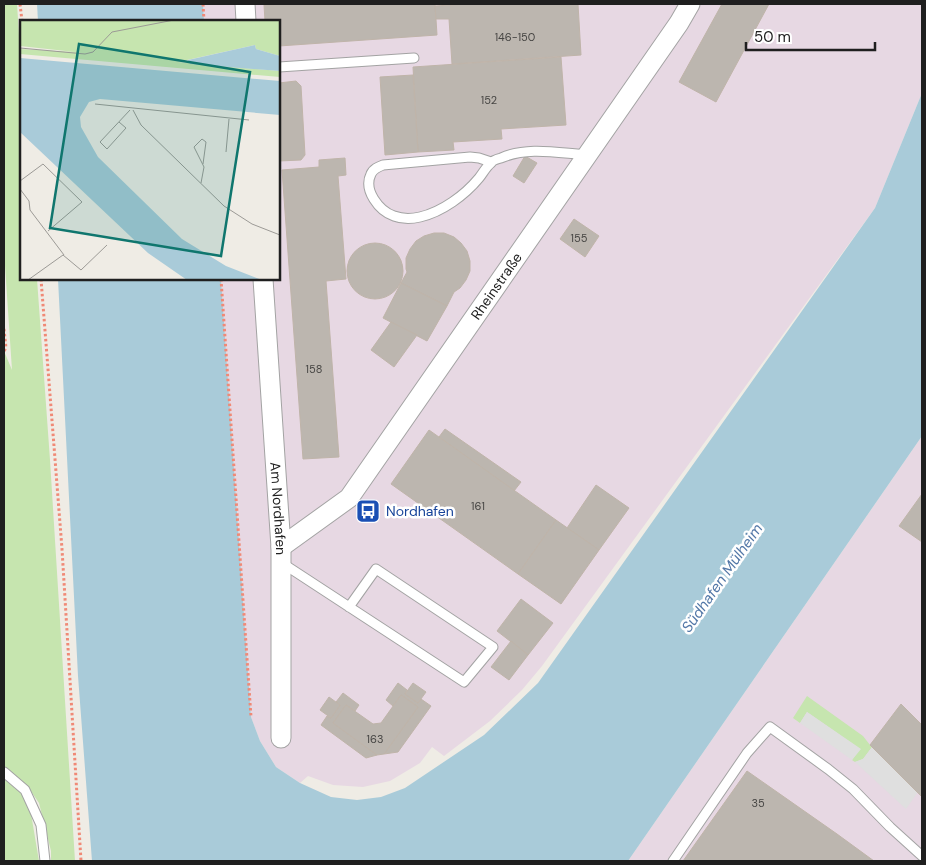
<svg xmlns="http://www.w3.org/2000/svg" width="926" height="865" font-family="'DM Sans',sans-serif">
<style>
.industrial{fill:#e7d8e3}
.grass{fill:#c6e5af}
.parking{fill:#dfdfdf}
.water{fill:#a9cbd9}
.building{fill:#bcb6af;stroke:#bfb4a9}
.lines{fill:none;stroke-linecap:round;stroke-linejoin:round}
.lane-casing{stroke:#a3a3a3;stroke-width:11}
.street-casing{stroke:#a3a3a3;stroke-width:21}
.path{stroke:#f08976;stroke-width:3;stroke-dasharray:2.5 2.5;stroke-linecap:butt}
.lane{stroke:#fff;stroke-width:9}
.street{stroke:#fff;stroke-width:19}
.labels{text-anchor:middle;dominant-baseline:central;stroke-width:5;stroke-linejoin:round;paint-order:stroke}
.number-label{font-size:11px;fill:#464543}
.street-label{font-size:14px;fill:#1f1f1f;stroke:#fff}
.transit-label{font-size:14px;fill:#164399;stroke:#fff;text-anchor:start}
.water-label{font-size:15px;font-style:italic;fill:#5277a7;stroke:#fff}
.inset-road{fill:none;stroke:#9c9a96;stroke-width:1}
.view{fill:#0f766e;fill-opacity:0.15;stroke:#0f766e;stroke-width:2.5}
.inset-edge{fill:none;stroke:#1f1f1f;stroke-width:2.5}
</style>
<rect width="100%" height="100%" fill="#efece5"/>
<g class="industrial">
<polygon points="203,4 922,4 922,93 875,208 542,666 522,690 490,721 444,756 432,747 420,763 390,781 363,787 333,785 308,776 300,783 276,767 260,741 251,717 221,279 279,279 279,21 204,21"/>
<polygon points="922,436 922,861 628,861"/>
</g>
<g class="grass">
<polygon points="4,4 17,4 21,66 21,279 37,279 50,460 75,861 51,861 51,851 39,803 26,784 39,861 4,861 4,351 12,370 4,251"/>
<polygon points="807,696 863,736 870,745 872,747 863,759 855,762 852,760 860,749 807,712 800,723 793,718"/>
</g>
<g class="parking">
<polygon points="807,712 861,749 852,760 800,723"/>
<polygon points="872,747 918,792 906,809 855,762 863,759"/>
</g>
<g class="water">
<polygon points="37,4 203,4 204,21 38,21"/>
<polygon points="922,93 922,436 628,861 92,861 78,676 58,279 221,279 251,717 260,741 276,767 300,783 331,797 357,800 381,797 405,788 484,735 538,683 875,208"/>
</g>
<g class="building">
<polygon points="285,4 435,4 437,35 279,46 279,21 265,21 264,5"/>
<polygon points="466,4 578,4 581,55 452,64 449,19 436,19 435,6"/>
<polygon points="722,4 769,4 716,102 679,82"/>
<polygon points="561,57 566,125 501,129 502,139 453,142 454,150 418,152 413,67"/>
<polygon points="413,75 418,152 385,155 380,77"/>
<polygon points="296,81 301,86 305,155 301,160 279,161 279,83"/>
<polygon points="525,156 537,163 524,183 513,176"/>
<polygon points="345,158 346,175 338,176 346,279 326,281 339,457 303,459 282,170 319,167 319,160"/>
<polygon points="574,219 599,236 585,257 560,239"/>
<polygon points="434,233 444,233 454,237 461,243 467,251 470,261 470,271 466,280 460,288 454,292 447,306 401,283 407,272 406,269 406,258 410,249 416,241 424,236"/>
<circle cx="375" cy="271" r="28"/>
<polygon points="401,283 447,306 427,341 383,318"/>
<polygon points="391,322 417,335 394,367 371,350"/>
<polygon points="445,429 521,482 514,491 439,437"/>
<polygon points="429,430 556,520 518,574 391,484"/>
<polygon points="596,485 629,508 599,550 567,528"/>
<polygon points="922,494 922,542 899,526"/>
<polygon points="556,520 599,550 561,604 518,574"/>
<polygon points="521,599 553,623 528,655 497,631"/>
<polygon points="511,641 528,655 509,680 491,667"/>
<polygon points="398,683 407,690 405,694 418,703 421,699 431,706 398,752 384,754 418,707 401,695 393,706 386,700"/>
<polygon points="413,683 426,692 418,703 405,694"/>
<polygon points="343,693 359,705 355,711 346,705 333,723 377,755 366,758 321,725 327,716 331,718 340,705 336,702"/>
<polygon points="401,695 418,707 384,754 377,755 333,723 346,705 373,724 381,723"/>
<polygon points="329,697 340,705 331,718 320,710"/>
<polygon points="901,704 922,725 922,797 870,745"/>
<polygon points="747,771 837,834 874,861 683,861"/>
</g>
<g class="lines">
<g class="lane-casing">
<g id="lane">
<polyline points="279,67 414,58"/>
<path d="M 491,162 L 479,158 L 470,157 L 383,165 C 378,167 373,169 371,174 C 363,190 379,211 394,216 C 402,219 411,219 420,217 C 442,212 465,195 479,178 C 483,173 486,167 491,163 C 493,160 497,159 501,158 C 528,146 558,153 587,155"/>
<polyline points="282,563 464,682 493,647 376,569 349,607"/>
<polyline points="4,772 25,790 41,825 45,861"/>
<polyline points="673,861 747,753 770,727 828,769 853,789 890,827 922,856"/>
</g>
</g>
<g class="street-casing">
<g id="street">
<polyline points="245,4 246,21"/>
<path id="s1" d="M 263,279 L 281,547 L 281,738"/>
<path id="s2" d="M 281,547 L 349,498 L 679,23 L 690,4"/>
</g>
</g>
<g class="path">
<polyline points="20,4 22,21"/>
<polyline points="203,4 204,21"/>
<polyline points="41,279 62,549 81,861"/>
<polyline points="221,279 251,717"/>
<polyline points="4,329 6,348 4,351"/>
</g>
<use href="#lane" class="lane"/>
<use href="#street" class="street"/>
</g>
<defs>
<g id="bus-square" transform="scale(1.25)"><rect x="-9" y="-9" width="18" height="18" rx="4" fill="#1a4fb4" stroke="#fff"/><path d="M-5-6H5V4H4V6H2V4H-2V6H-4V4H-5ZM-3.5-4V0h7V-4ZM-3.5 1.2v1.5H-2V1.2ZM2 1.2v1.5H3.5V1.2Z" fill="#fff"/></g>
</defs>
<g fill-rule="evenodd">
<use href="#bus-square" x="368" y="511"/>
</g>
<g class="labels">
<g class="number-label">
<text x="515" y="37">146-150</text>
<text x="489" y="100">152</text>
<text x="579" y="238">155</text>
<text x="314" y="369">158</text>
<text x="478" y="506">161</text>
<text x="375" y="739">163</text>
<text x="758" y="803">35</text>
</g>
<g class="street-label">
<text stroke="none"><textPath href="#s2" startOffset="342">Rheinstraße</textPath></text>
<text stroke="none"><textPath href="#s1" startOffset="230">Am Nordhafen</textPath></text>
</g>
<g class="transit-label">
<text x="386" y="511">Nordhafen</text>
</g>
<g class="water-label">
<text transform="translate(722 578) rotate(-55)">Südhafen Mülheim</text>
</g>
</g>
<g transform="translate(20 20)">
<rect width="260" height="260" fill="#efece5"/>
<path d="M 0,0 L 260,0 L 260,36 L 236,29 L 235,25 L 158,42 L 260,51 L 260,57 L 0,34 L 0,29 L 55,32 L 0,26 Z" fill="#c6e5af"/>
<path d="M 235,25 L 236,29 L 260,36 L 260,51 L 170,44 L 168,40 ZM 0,38 L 260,61 L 260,95 L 80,79 L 69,82 L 60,97 L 61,107 L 78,137 L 162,219 L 206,246 L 242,260 L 167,260 L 128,233 L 0,112 Z" fill="#a9cbd9"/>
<path class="inset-road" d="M 0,28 L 65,34 L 73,32 L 92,12 L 154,0M 75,84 L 229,100M 113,90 L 121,105 L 204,186 L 232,204 L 260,215M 99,102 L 106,108 L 87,129 L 80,122 L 110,90M 206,132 L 209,99M 0,161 L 23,144 L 62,182 L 28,211M 181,163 L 184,147 L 174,127 L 182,119 L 186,122 L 183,144M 0,169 L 9,181 L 10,190 L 44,235M 8,260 L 43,235 L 61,250 L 87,225"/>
<path class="view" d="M 59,24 L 230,52 L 201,236 L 30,208 Z"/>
<rect width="260" height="260" class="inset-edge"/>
</g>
<rect width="926" height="865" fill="none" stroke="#1f1f1f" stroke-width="10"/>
<path d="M746 42v8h129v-8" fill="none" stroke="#1f1f1f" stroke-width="2.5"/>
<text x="754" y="42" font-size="15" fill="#1f1f1f" stroke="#ffffff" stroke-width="4" paint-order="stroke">50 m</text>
</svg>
